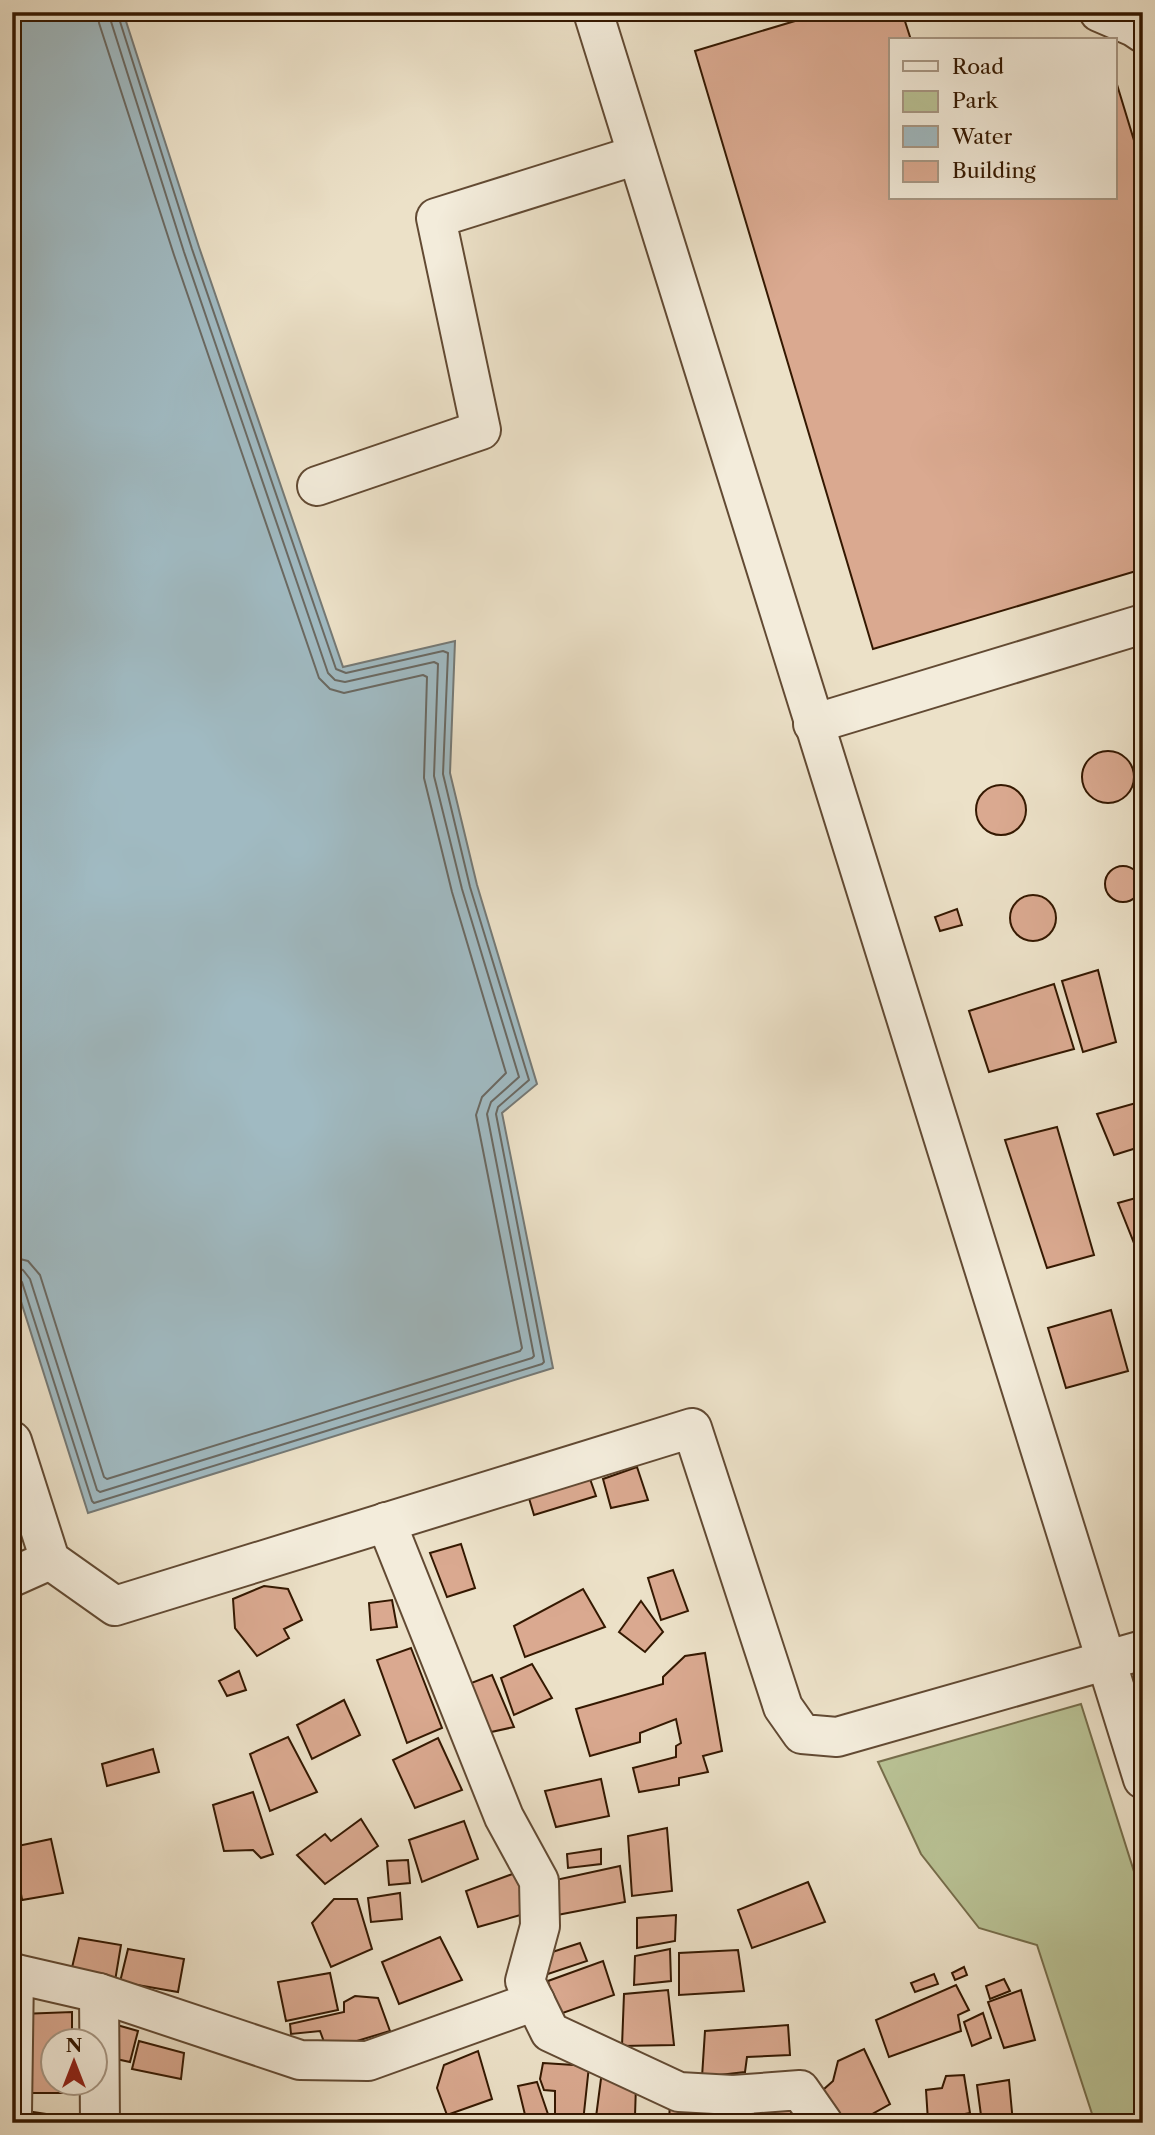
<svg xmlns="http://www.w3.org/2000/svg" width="1155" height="2135" font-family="'Libre Caslon Text',serif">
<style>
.green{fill:#b9c295;stroke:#766d4b;stroke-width:2}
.water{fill:#a0bac2;stroke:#757975;stroke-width:2}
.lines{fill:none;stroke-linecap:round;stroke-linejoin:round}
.shore{stroke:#6a6962;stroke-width:2}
.building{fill:#daa990;stroke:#341801;stroke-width:2}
.minor-casing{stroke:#624a33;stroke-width:42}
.minor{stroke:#f3ecdb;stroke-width:38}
</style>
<rect width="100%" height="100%" fill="#ece1c8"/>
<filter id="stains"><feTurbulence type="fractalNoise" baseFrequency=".00286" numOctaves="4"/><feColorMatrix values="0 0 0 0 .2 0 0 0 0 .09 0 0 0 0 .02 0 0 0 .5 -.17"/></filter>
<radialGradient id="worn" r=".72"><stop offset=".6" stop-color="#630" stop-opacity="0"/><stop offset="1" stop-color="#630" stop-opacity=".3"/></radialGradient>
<polygon class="green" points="1081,1704 1143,1900 1143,2123 1095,2123 1037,1945 979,1928 921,1854 878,1762"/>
<polygon class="water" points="12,12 123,12 199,247 343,667 455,641 450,773 477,885 537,1084 502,1113 553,1368 88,1513 12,1273"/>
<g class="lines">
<g class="shore">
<polyline points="12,1257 28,1261 40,1275 104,1477 107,1479 520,1351 522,1348 476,1115 482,1097 506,1073 452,892 424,778 427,677 423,675 344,693 330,689 319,678 174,255 99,23 98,12"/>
<polyline points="12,1267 23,1270 30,1279 97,1490 100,1492 532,1358 534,1356 487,1114 491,1102 519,1077 462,889 434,776 438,664 434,662 345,682 335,680 328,673 184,252 108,12"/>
<polyline points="12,1276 18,1277 22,1282 92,1501 94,1503 542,1364 544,1362 496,1114 498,1107 529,1080 470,887 443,774 448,653 443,651 346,673 336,669 192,249 117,12"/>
</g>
</g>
<g class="building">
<polygon points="825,12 902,12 911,40 891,40 891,198 1115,198 1115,78 1143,170 1143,569 873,649 695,51"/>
<circle cx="1108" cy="777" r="26"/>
<circle cx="1001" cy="810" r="25"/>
<circle cx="1123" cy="884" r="18"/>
<circle cx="1033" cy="918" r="23"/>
<polygon points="957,909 962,925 940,931 935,917"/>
<polygon points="1098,970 1116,1042 1083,1052 1062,981"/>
<polygon points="1054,984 1074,1049 989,1072 969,1011"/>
<polygon points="1143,1101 1143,1146 1114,1155 1097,1114"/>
<polygon points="1057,1127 1094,1255 1047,1268 1005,1140"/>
<polygon points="1143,1196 1143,1241 1134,1243 1118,1203"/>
<polygon points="1111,1310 1128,1371 1066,1388 1048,1328"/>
<polygon points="637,1467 648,1500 611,1508 603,1479"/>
<polygon points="589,1476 596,1496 534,1515 528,1495"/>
<polygon points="461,1544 475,1588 447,1597 430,1553"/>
<polygon points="673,1570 688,1611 661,1620 648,1578"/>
<polygon points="264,1586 288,1589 302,1620 284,1629 289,1638 257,1656 235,1628 233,1599"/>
<polygon points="583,1589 605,1627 525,1657 514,1626"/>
<polygon points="392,1600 397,1627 371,1630 369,1603"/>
<polygon points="641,1601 663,1632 645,1652 619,1632"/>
<polygon points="411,1648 442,1728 407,1743 377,1660"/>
<polygon points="705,1653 722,1751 703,1756 708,1772 679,1778 679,1785 639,1792 633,1768 676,1757 676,1746 681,1743 676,1719 640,1733 640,1742 590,1756 576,1709 663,1684 663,1677 685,1656"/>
<polygon points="532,1664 552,1698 514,1715 501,1678"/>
<polygon points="239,1671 246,1690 227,1696 219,1681"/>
<polygon points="492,1675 514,1727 482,1734 466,1685"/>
<polygon points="344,1700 360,1735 312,1759 297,1725"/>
<polygon points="288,1737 317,1792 270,1811 250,1754"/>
<polygon points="438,1738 462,1790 415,1808 393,1760"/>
<polygon points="153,1749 159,1772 107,1786 102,1764"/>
<polygon points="601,1779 609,1816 556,1827 545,1791"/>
<polygon points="253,1792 273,1854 261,1858 253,1850 224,1851 213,1805"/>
<polygon points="361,1819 378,1846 325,1884 297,1855 325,1834 331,1841"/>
<polygon points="464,1821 478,1859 422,1882 409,1840"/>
<polygon points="667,1828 672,1891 632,1896 628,1836"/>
<polygon points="51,1839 63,1893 22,1900 13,1847"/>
<polygon points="601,1849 601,1864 568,1868 567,1854"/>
<polygon points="408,1860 410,1883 389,1885 387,1861"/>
<polygon points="620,1866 625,1902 552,1916 551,1881"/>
<polygon points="518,1872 531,1912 478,1927 466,1891"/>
<polygon points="808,1882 825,1922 752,1948 738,1910"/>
<polygon points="400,1893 402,1919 371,1922 368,1898"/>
<polygon points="334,1899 357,1899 372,1949 331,1967 312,1923"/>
<polygon points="676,1915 675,1941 637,1948 637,1918"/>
<polygon points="440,1937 462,1980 399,2004 382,1962"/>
<polygon points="79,1938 121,1945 114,1987 70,1976"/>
<polygon points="580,1943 587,1961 545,1975 540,1956"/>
<polygon points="128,1949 184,1959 178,1992 120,1982"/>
<polygon points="670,1949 671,1981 634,1985 635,1956"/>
<polygon points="738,1950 744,1991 679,1995 679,1953"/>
<polygon points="603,1961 614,1995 557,2015 548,1981"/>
<polygon points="964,1967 967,1975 955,1980 952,1973"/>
<polygon points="330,1973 338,2010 286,2021 278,1982"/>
<polygon points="934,1974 938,1984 915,1992 911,1983"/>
<polygon points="1004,1979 1010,1991 990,1999 986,1986"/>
<polygon points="956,1985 969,2010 958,2015 961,2031 889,2057 876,2020"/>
<polygon points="668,1990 674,2045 622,2046 624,1994"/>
<polygon points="1021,1990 1035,2040 1004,2048 988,2002"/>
<polygon points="355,1996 378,1998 390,2031 327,2050 320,2031 291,2034 290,2024 344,2012 344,2002"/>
<polygon points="72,2012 72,2040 52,2040 52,2082 74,2082 74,2093 25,2093 21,2014"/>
<polygon points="983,2013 991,2038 972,2046 964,2022"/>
<polygon points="117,2025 138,2031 130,2062 107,2057"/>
<polygon points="788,2025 790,2055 747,2057 745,2072 702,2077 705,2031"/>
<polygon points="139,2041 184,2053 181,2079 132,2069"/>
<polygon points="864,2049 890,2104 856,2123 847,2123 823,2090 833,2081 838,2061"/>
<polygon points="478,2051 492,2099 447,2115 437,2088 444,2065"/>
<polygon points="543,2063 589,2066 583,2122 555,2123 555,2091 544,2090 540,2079"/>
<polygon points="602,2071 636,2085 635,2116 596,2117"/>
<polygon points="964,2075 970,2113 928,2121 926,2090 942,2088 946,2076"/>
<polygon points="1009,2080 1013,2123 982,2123 977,2085"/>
<polygon points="537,2082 551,2123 527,2123 518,2086"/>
<polygon points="670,2101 724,2105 723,2123 669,2123"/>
<polygon points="20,2110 47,2114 46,2123 19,2123"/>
<polygon points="791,2110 792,2123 744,2123 743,2111"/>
<polygon points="52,2118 79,2119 79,2123 52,2123"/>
</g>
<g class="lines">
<g class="minor-casing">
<g id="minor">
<polyline points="593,12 1143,1779"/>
<polyline points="1099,12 1134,27 1143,33"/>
<polyline points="317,486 481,430 436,218 637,155"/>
<polyline points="813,724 1143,624"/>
<polyline points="12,1441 50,1560 115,1606 692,1428 783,1707 802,1734 837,1737 1143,1650"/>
<polyline points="386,1522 504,1817 539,1881 540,1926 525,1981 550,2032 679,2092 733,2095"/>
<polyline points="12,1577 50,1560"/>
<polyline points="12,1973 99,1993 300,2060 368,2061 535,2001"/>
<polyline points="99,1993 100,2123"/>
<polyline points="12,2112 14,1973"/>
<polyline points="736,2123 733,2095 800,2090 823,2123"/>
</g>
</g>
<use href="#minor" class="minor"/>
</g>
<rect width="1155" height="2135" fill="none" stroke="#ece1c8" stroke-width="42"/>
<rect x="14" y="14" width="1127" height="2107" fill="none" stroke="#341801" stroke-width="3.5"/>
<rect x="21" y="21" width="1113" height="2093" fill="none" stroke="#341801" stroke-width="2"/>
<rect x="889" y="38" width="228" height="161" fill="#f3ecdb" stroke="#a79784" stroke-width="2"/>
<rect x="903" y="61" width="35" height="10" fill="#f3ecdb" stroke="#a79784" stroke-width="2"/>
<text x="952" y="74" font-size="21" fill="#341801">Road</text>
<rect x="903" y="91" width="35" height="21" fill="#b9c295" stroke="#a79784" stroke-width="2"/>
<text x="952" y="108" font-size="21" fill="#341801">Park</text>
<rect x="903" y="126" width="35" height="21" fill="#a0bac2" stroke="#a79784" stroke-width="2"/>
<text x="952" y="144" font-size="21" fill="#341801">Water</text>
<rect x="903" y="161" width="35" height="21" fill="#daa990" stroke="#a79784" stroke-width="2"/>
<text x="952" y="178" font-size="21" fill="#341801">Building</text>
<g transform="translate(74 2062)"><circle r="33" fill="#f3ecdb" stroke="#a79784" stroke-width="2"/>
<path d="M0-5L12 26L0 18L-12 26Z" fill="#8f2418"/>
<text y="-10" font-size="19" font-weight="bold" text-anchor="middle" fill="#341801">N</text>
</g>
<rect width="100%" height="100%" filter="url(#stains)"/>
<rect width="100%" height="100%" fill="url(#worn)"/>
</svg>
